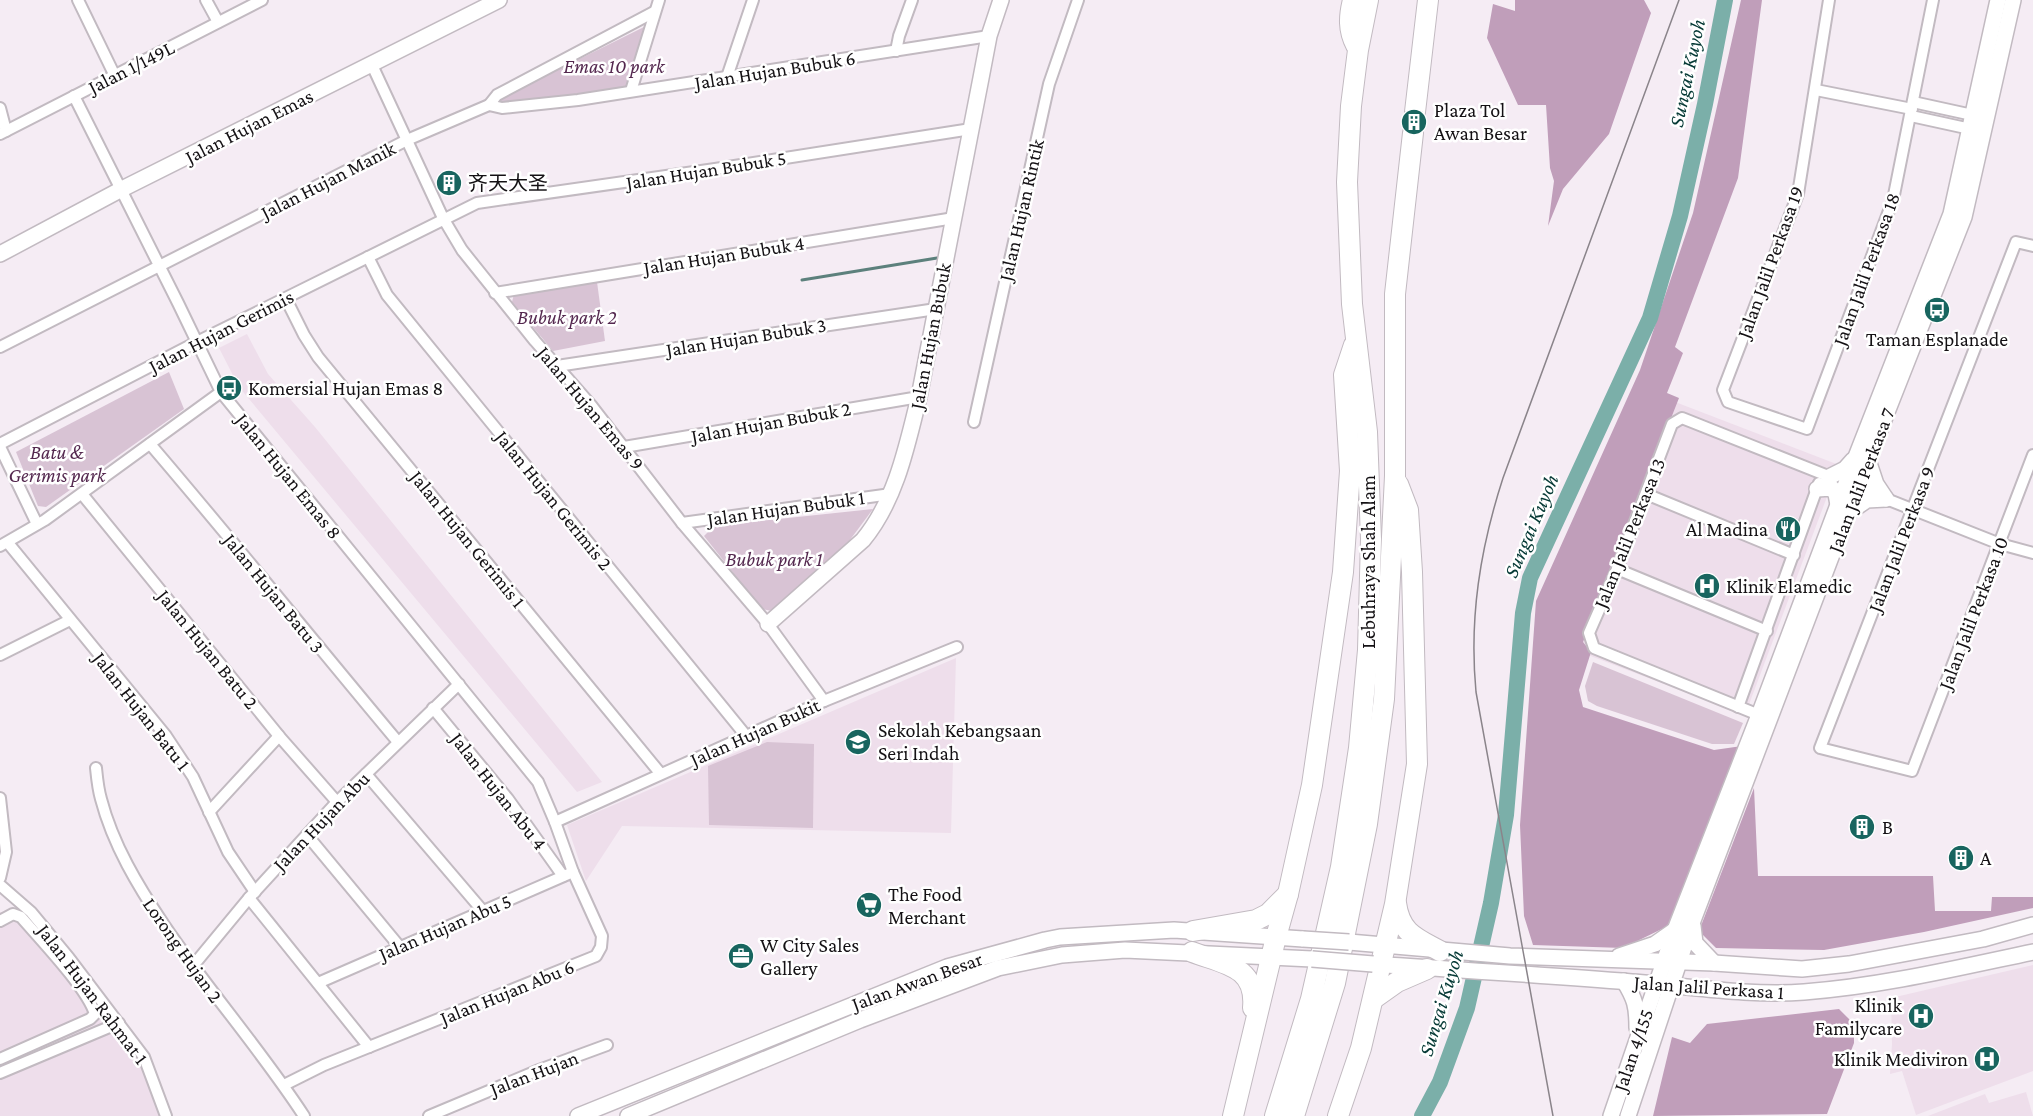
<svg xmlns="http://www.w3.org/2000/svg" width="2033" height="1116" font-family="'Crimson Pro','Noto Sans SC',serif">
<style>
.built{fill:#eedeeb}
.green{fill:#d8c3d4}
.forest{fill:#c09eba}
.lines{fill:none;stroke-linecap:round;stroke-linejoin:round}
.stream{stroke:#5c807c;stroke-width:3}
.river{stroke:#7bafa9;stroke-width:16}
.street-casing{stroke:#c2bac1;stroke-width:14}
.secondary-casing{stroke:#c2bac1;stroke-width:18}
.highway-casing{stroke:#c2bac1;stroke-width:22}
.street{stroke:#fff;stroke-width:10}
.secondary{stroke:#fff;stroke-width:15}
.highway{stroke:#fff;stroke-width:20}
.tram{stroke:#8a848a;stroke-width:1.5}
.secondary-bridge-casing{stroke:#c2bac1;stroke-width:18;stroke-linecap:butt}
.secondary-bridge{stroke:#fff;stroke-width:15}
.labels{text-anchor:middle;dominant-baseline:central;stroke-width:5;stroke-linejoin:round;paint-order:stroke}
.park-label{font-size:20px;font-style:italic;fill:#54284f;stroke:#fff}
.street-label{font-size:20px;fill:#141114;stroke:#fff}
.poi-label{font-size:20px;fill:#141114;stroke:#fff;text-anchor:start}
.water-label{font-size:21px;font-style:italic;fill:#053935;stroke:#fff}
</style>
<rect width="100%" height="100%" fill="#f5ecf4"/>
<g class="built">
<polygon points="247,334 268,374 315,427 602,782 577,792 239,387 219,348"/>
<polygon points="1670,400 1839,465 1745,715 1575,650"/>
<polygon points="956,658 951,833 622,826 586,881 567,825"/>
<polygon points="0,912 25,913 141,1056 164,1116 0,1116"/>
<polygon points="2033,965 2033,1071 1916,1115 1902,1071 1890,1074 1892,1044 1891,998"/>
<polygon points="2026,1092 2033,1116 1928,1116 1985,1094 1989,1103"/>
</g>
<g class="green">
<polygon points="654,22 630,86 475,111"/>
<polygon points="597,282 605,341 553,351 512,302 514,294"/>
<polygon points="169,372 184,409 46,507 38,506 16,452"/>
<polygon points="873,509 838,556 772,611 762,609 704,536 714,526"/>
<polygon points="1593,662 1743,723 1734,744 1712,744 1597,706 1588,701 1585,686"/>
<polygon points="767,742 814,744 813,828 709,825 708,766"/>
</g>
<g class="forest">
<polygon points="1515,0 1644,0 1651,13 1609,134 1563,189 1548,226 1554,181 1550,168 1546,105 1518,105 1487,38 1493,4 1515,11"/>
<polygon points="1741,0 1762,0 1738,178 1675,347 1683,353 1667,393 1679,398 1583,642 1591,652 1579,690 1583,707 1714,750 1742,746 1672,924 1623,948 1533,945 1524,916 1520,825 1536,601 1640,370 1693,213"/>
<polygon points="1754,788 1758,876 1933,876 1935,911 1991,911 1992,897 2033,897 2033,908 1924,932 1824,950 1716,948 1699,931"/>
<polygon points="1839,1009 1854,1024 1854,1043 1827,1114 1653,1116 1672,1037 1690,1043 1707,1024"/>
</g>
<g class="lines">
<polyline class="stream" points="802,280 937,258"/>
<polyline class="river" points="1422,1116 1440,1082 1467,1008 1491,903 1506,815 1523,613 1530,578 1650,318 1680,216 1705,104 1725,0"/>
<g class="street-casing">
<g id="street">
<polyline points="78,0 114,74"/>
<polyline points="206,0 218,22"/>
<polyline points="1829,0 1798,194 1723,390 1728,402 1807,429 1893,200 1933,0"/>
<polyline points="896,51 899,36 912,0"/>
<polyline points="372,65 443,218 462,250 535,341 591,405 682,523 768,624 824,701"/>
<polyline points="727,77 753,0"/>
<polyline points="1816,90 1912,109"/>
<polyline points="631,91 659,0"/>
<polyline points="74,96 178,303 221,392 538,782 555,822 573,872 602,936 601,947 596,956 324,1065 284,1085"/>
<polyline points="1913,102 1977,116"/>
<polyline points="489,105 502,108 578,100 989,36"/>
<polyline points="0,108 6,131"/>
<polyline points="1911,116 1975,130"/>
<polyline points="0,134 262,0"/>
<polyline points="2033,246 2016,242 1820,748 1912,771 2033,455"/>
<polyline points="368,257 387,295 747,737"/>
<polyline points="495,293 954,218"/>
<polyline points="286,299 304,335 318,357 660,773"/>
<polyline points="0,347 407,140 489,105 497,95 654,12"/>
<polyline points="557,366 936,309"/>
<polyline points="974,422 1049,84 1078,0"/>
<polyline points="0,444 197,342 477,203 715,169 971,129"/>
<path d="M 150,444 C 234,542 315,643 398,742"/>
<polyline points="0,447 37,524"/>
<polyline points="624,447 919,397"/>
<polyline points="1851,485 2000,544 2033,553"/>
<polyline points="82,494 279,736 337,802"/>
<polyline points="1646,494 1794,555"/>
<polyline points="682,523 891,494"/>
<polyline points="8,543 166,736 193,777 228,852 255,892"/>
<polyline points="0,546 45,520 221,392"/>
<polyline points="1617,569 1767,631"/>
<polyline points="0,655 70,620"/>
<polyline points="1738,707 1819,483"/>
<polyline points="433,708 508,799 563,876"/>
<polyline points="1759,715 1594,648 1589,633 1617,569 1672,424 1682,418 1833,478"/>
<path d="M 96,768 C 97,778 98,789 101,799 C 113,845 138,886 164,925 C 208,990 261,1050 304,1116"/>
<polyline points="366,774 482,910"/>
<polyline points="0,798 6,852 0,878"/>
<polyline points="209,812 279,736"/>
<polyline points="555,822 824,701 957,647"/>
<polyline points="307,835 399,946"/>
<polyline points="0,885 31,912 69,958 144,1057 166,1116"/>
<polyline points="249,898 369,1047"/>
<path d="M 0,921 L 13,914 L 21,917 C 40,939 87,988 95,1014 L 90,1019 L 0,1059"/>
<polyline points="192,967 249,898 337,802 459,684"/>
<polyline points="318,983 573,872"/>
<polyline points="0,1073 119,1023"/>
<polyline points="429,1116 539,1070 607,1045"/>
</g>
</g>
<g class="secondary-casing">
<g id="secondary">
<polyline points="0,254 120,190 499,0"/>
<polyline points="1868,460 1876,484 1886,499"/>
<polyline points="1829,477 1845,469 1853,460"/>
<polyline points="1817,489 1832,488 1836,494 1838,505"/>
<polyline points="1848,513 1867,500 1886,499"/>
<path d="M 768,624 L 863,540 C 896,500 907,446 919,397 L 981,78 L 989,36 L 1001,0"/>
<polyline points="1693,926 1695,943 1714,963"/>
<polyline points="1349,942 1510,956 1714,963 1802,969 1849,964 1983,939 2033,925"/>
<polyline points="1619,956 1655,944 1675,930"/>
<path d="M 1373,964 C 1459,970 1545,975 1632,982 C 1690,986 1746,996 1804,992 C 1882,986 1957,968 2033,952"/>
<path d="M 1624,981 C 1635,999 1637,1006 1637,1028"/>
<polyline points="578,1116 947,967 1045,940 1060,937 1174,930 1303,939"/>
<polyline points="628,1116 860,1020 998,968 1062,955 1125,950 1312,959"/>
<polyline points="1611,1116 1675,930 1759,715 1856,457 1951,214 1998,0"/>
<polyline points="1628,1116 1692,923 1861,478 1964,217 2013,0"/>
</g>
</g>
<g class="highway-casing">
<g id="highway">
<path d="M 1353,0 C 1349,16 1348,30 1356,45"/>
<polyline points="1415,112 1428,0"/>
<path d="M 1396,903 C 1400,933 1416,938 1440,951"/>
<polyline points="1193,931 1256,920 1268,914 1288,894"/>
<path d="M 1192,952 C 1224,964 1257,966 1253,1008"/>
<polyline points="1373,999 1397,982 1427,969"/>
<polyline points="1233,1116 1276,937 1288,894 1312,785 1343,572 1350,471 1344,375 1354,345"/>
<polyline points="1275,1116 1311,999 1341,867 1359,748 1368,650 1371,539 1367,432 1352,304 1347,182 1351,106 1358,50 1368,0"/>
<polyline points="1294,1116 1335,983 1367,824 1384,699 1395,476 1395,294 1413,133"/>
<polyline points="1338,1116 1361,1048 1395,904 1417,764 1412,572 1408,510 1398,484"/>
</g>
</g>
<use href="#street" class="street"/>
<use href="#secondary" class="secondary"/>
<use href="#highway" class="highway"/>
<path class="tram" d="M 1553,1116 L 1476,692 C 1469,618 1480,549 1503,478 L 1679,0"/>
<g class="secondary-bridge-casing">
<g id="secondary-bridge">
<polyline points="1303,939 1349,942"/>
<polyline points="1312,959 1373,964"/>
</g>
</g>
<use href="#secondary-bridge" class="secondary-bridge"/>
</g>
<defs>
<g id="building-disc" transform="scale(1.35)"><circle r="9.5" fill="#18655f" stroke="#fff"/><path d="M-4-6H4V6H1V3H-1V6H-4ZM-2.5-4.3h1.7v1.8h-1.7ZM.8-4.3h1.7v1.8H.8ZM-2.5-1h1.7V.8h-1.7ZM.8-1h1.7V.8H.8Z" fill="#fff"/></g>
<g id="bus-disc" transform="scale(1.35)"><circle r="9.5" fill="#18655f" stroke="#fff"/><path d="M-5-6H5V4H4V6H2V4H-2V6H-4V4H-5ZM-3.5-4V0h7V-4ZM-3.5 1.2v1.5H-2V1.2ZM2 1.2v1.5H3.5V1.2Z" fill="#fff"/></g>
<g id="restaurant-disc" transform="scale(1.35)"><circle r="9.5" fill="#18655f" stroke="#fff"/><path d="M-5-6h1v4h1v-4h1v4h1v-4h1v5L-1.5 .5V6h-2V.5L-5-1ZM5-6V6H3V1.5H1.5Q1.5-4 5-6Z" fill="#fff"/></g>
<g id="hospital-disc" transform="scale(1.35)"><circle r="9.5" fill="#18655f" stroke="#fff"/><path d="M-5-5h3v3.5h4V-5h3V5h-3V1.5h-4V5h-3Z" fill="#fff"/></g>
<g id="school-disc" transform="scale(1.35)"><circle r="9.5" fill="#18655f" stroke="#fff"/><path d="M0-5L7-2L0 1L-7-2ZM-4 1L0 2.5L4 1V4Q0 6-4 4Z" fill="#fff"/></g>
<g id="supermarket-disc" transform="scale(1.35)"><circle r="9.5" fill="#18655f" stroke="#fff"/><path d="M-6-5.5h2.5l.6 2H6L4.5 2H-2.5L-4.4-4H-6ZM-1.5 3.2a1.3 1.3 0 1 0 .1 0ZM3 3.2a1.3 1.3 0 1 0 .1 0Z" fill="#fff"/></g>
<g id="office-disc" transform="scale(1.35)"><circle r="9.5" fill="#18655f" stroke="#fff"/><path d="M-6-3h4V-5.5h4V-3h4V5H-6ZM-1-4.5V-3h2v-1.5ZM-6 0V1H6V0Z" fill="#fff"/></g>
</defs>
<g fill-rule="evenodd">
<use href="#building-disc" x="1414" y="122"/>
<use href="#building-disc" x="449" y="183"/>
<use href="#bus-disc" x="1937" y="310"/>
<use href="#bus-disc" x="229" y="388"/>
<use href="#restaurant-disc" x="1788" y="529"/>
<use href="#hospital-disc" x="1707" y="586"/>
<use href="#school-disc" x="858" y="742"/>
<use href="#building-disc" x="1862" y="827"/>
<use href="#building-disc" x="1961" y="858"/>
<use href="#supermarket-disc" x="869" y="905"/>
<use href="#office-disc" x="741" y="956"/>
<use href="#hospital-disc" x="1921" y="1016"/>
<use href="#hospital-disc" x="1987" y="1059"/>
</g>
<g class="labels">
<g class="park-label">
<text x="614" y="66">Emas 10 park</text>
<text x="567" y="317">Bubuk park 2</text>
<text x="57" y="452">Batu &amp;<tspan x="57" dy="23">Gerimis park</tspan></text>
<text x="774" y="559">Bubuk park 1</text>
</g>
<g class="street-label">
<text transform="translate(131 67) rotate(-27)">Jalan 1/149L</text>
<text transform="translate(775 70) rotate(-9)">Jalan Hujan Bubuk 6</text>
<text transform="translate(249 126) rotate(-27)">Jalan Hujan Emas</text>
<text transform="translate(706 170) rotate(-9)">Jalan Hujan Bubuk 5</text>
<text transform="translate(328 180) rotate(-27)">Jalan Hujan Manik</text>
<text transform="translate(1021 210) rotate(-77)">Jalan Hujan Rintik</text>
<text transform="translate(724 255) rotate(-9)">Jalan Hujan Bubuk 4</text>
<text transform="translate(1770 262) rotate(-70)">Jalan Jalil Perkasa 19</text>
<text transform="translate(1866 269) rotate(-70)">Jalan Jalil Perkasa 18</text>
<text transform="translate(221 331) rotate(-27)">Jalan Hujan Gerimis</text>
<text transform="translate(930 336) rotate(-79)">Jalan Hujan Bubuk</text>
<text transform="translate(746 337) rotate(-9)">Jalan Hujan Bubuk 3</text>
<text transform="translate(591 408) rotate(50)">Jalan Hujan Emas 9</text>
<text transform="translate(771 422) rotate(-10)">Jalan Hujan Bubuk 2</text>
<text transform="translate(289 476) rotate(51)">Jalan Hujan Emas 8</text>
<text transform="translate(1861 480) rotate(-69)">Jalan Jalil Perkasa 7</text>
<text transform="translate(554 500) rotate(51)">Jalan Hujan Gerimis 2</text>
<text transform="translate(786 508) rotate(-8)">Jalan Hujan Bubuk 1</text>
<text transform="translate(1629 533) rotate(-68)">Jalan Jalil Perkasa 13</text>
<text transform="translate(468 539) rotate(51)">Jalan Hujan Gerimis 1</text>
<text transform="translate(1901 539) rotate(-69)">Jalan Jalil Perkasa 9</text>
<text transform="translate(1368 562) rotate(-90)">Lebuhraya Shah Alam</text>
<text transform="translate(274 593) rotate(51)">Jalan Hujan Batu 3</text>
<text transform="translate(1973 613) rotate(-69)">Jalan Jalil Perkasa 10</text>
<text transform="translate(208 649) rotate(51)">Jalan Hujan Batu 2</text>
<text transform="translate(142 711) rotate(52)">Jalan Hujan Batu 1</text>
<text transform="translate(755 732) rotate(-24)">Jalan Hujan Bukit</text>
<text transform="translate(499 791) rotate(52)">Jalan Hujan Abu 4</text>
<text transform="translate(321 821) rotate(-46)">Jalan Hujan Abu</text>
<text transform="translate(445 927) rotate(-23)">Jalan Hujan Abu 5</text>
<text transform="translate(183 950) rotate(55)">Lorong Hujan 2</text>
<text transform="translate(917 981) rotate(-20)">Jalan Awan Besar</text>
<text transform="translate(1709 987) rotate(4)">Jalan Jalil Perkasa 1</text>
<text transform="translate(507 992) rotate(-22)">Jalan Hujan Abu 6</text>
<text transform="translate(93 994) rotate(53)">Jalan Hujan Rahmat 1</text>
<text transform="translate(1633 1050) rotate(-71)">Jalan 4/155</text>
<text transform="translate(534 1073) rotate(-21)">Jalan Hujan</text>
</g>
<g class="poi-label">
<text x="1434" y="110">Plaza Tol<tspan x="1434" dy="23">Awan Besar</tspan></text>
<text x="468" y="183">齐天大圣</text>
<text x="1937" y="339" text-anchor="middle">Taman Esplanade</text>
<text x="248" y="388">Komersial Hujan Emas 8</text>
<text x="1768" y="529" text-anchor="end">Al Madina</text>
<text x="1726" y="586">Klinik Elamedic</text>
<text x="878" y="730">Sekolah Kebangsaan<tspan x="878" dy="23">Seri Indah</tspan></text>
<text x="1882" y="827">B</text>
<text x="1980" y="858">A</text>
<text x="888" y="894">The Food<tspan x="888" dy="23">Merchant</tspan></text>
<text x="760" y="945">W City Sales<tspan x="760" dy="23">Gallery</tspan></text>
<text x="1902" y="1005" text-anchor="end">Klinik<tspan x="1902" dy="23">Familycare</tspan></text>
<text x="1968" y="1059" text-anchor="end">Klinik Mediviron</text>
</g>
<g class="water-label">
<text transform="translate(1687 73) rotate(-78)">Sungai Kuyoh</text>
<text transform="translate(1531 526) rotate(-67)">Sungai Kuyoh</text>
<text transform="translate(1441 1003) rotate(-73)">Sungai Kuyoh</text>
</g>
</g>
</svg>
